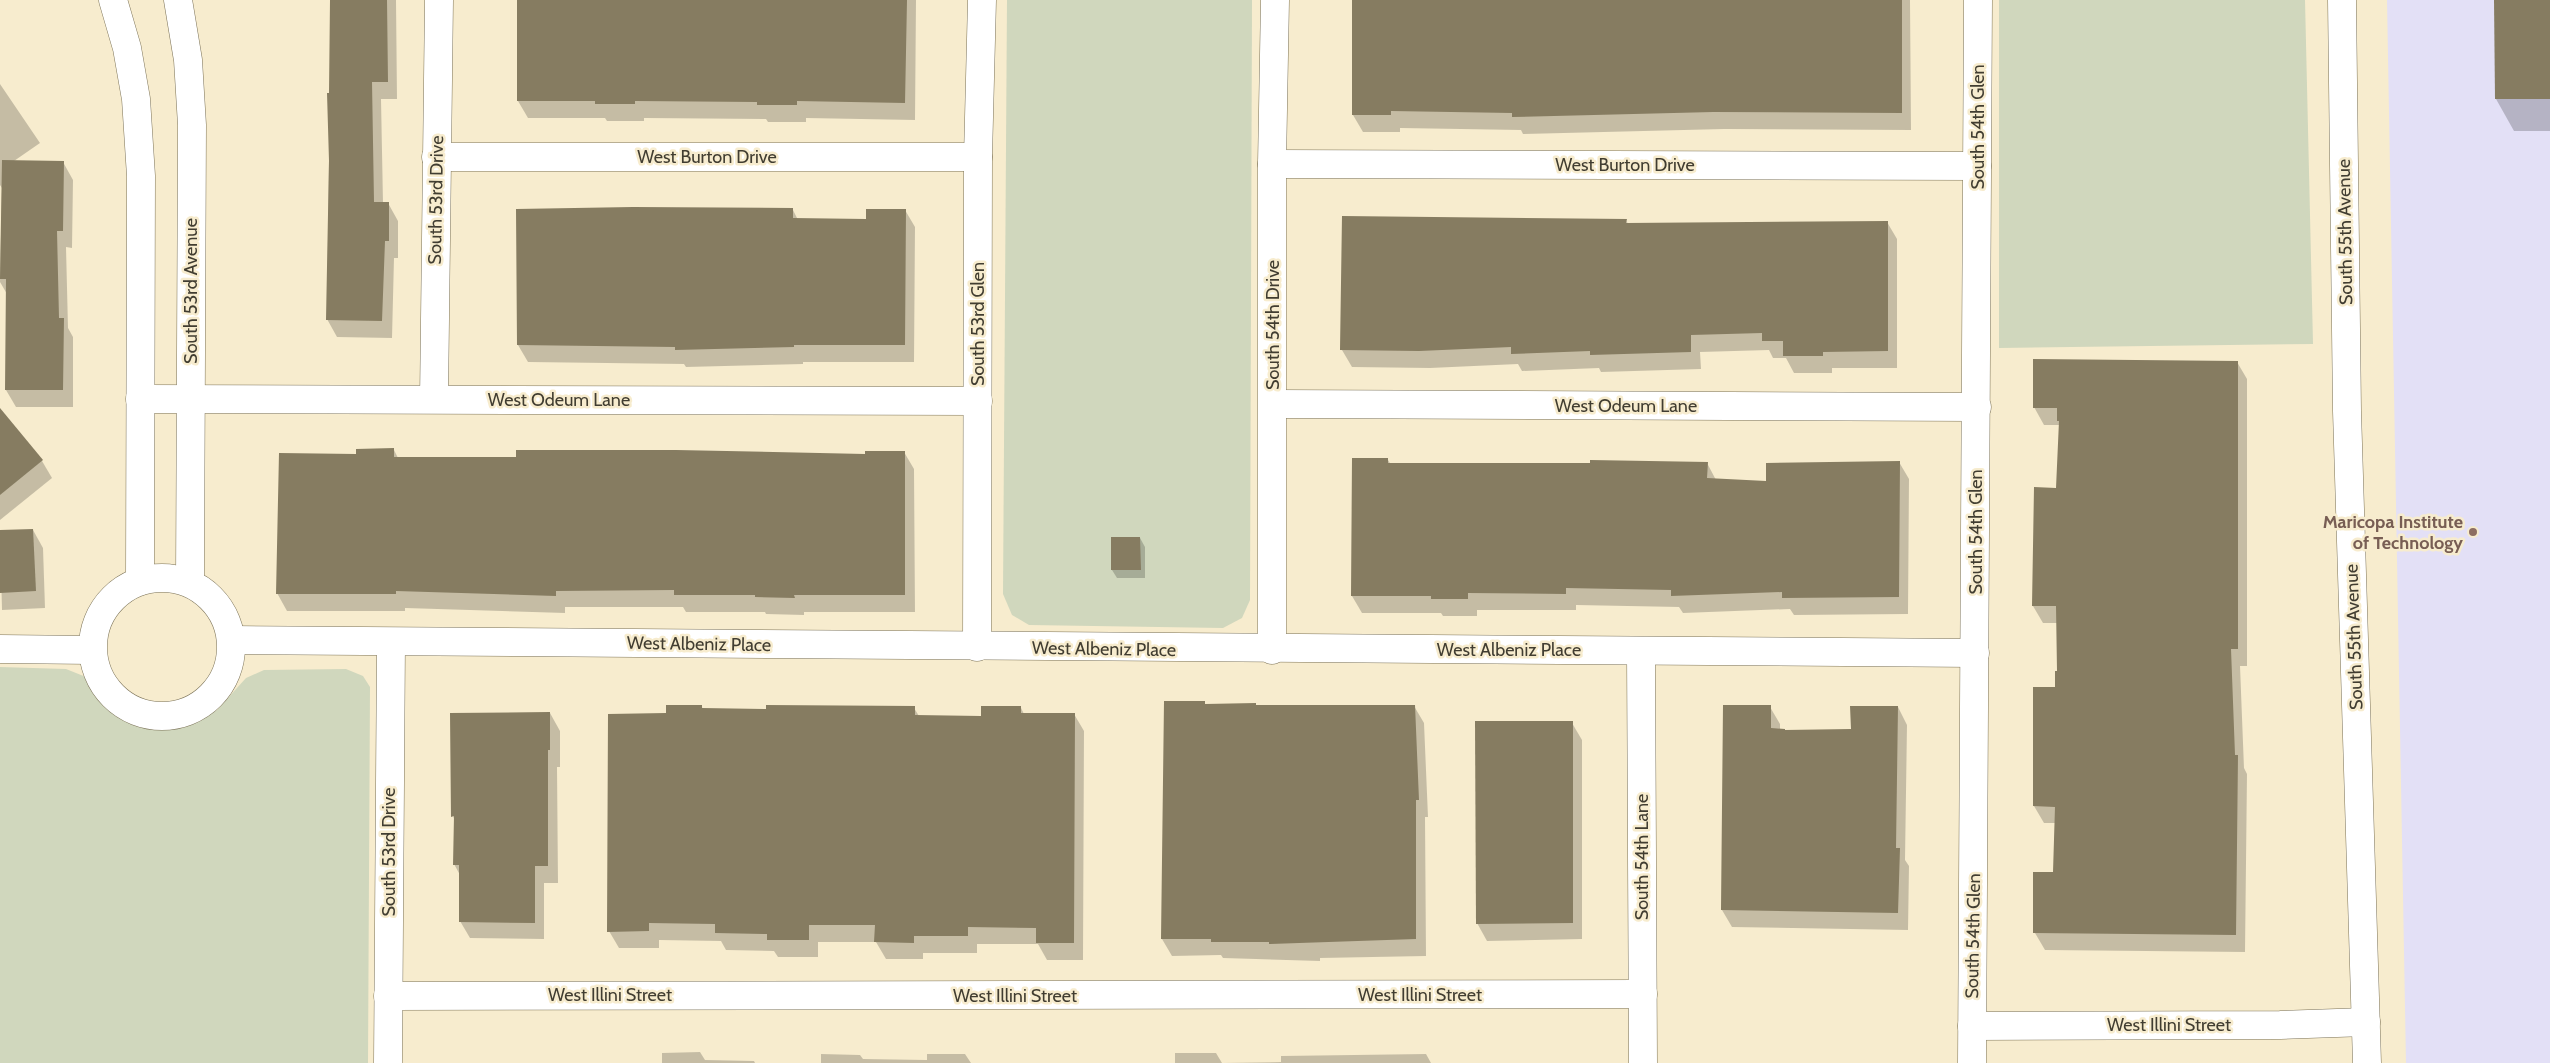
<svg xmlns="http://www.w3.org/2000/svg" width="2550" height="1063" font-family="Cabin,sans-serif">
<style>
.education{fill:#e3e0f6}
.green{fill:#d0d7bd}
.shadow{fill:#0003}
.building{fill:#867c61}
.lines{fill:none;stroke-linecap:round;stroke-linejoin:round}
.minor-casing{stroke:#7c7358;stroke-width:29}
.minor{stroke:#fff;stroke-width:28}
.education-dot{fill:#8d6e63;stroke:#f7ecce;stroke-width:2}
.labels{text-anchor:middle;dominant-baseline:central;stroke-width:5;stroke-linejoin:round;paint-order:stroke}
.street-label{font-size:18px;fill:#413d31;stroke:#f7ecce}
.education-label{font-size:18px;font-weight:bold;fill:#785e54;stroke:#f7ecce;text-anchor:end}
</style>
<rect width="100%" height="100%" fill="#f7ecce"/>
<polygon class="education" points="2387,0 2550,0 2550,1063 2406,1063"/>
<g class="green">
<polygon points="1007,0 1252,0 1250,600 1242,618 1223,628 1029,625 1012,615 1003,594"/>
<polygon points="1999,0 2305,0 2313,344 1999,348"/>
<polygon points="0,667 66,669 86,677 105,702 129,719 154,727 184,726 217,710 246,678 264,670 346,669 363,676 370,687 368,1063 0,1063"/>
</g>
<g class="shadow">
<polygon points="331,0 396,0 397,99 381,99 383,203 388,203 398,221 398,258 394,258 392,338 337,337 327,319"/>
<polygon points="518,0 916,0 915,120 806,118 806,122 768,122 766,119 644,118 644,121 607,121 605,118 528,118 518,101"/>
<polygon points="1353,0 1910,0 1911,130 1724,129 1523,134 1521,130 1400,128 1400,132 1363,132 1353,115"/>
<polygon points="2495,0 2550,0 2550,131 2514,131 2496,99"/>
<polygon points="0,84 40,143 14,161 63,162 73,180 72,248 66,247 68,328 73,337 73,407 16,407 6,390 7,294 0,282 2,188 0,185"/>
<polygon points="517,210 793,210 798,220 868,220 905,210 915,227 914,362 803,362 803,364 686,367 684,364 528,362 518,345"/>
<polygon points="1343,217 1626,220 1628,224 1887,222 1897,239 1897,368 1832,368 1832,373 1794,373 1786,358 1773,358 1769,350 1700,352 1701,369 1601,372 1599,368 1522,371 1518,364 1430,368 1352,367 1342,350"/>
<polygon points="2237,362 2247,379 2247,666 2240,666 2244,768 2247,774 2245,952 2045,950 2035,933 2054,873 2055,823 2044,823 2034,806 2034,689 2057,688 2058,623 2043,623 2033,606 2057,489 2060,425 2044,425 2034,407"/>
<polygon points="0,431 42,461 52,478 0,520"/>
<polygon points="394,450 398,458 866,455 904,452 914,469 915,612 804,612 804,615 766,614 765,612 686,612 683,607 565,607 565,613 405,608 405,611 287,611 277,593 358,455"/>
<polygon points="1388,460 1391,465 1707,463 1716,480 1767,482 1899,462 1909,479 1908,614 1794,615 1790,609 1683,613 1679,607 1576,605 1576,610 1477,610 1477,616 1443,616 1441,613 1362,613 1352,596"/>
<polygon points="33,530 43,548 45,608 2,610 0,532"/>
<polygon points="1140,538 1145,547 1145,578 1117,578 1112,570"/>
<polygon points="1165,702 1204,702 1206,705 1257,707 1414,706 1424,723 1428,817 1425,817 1426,956 1320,958 1320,961 1223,958 1221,955 1172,956 1162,939"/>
<polygon points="701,706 704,710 914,708 919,716 982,717 1021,708 1024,714 1074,714 1084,731 1083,960 1047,960 1038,944 977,944 977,953 923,953 923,959 886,959 876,942 818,942 818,957 778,957 774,951 726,950 721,941 659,940 659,948 619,948 609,931 667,715"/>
<polygon points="1770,707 1780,724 1780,730 1785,732 1852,731 1898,707 1907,725 1905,860 1909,866 1908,930 1732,927 1722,910"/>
<polygon points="550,713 560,731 560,767 557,767 558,883 544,883 544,939 470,938 460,921 460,875 454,864 455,821 453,816"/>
<polygon points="1572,723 1582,740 1582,939 1487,941 1477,923"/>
<polygon points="700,1052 705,1060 754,1061 755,1063 609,1063 662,1063 662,1053"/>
<polygon points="1175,1053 1216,1053 1222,1063 1281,1062 1281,1056 1426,1054 1431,1063 1175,1063"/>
<polygon points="821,1054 860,1055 863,1059 927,1060 927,1054 965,1054 971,1063 821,1063"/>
</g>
<g class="building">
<polygon points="330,0 387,0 388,82 372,82 374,202 389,202 389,241 385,241 382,321 326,320 329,161 327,93 329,93"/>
<polygon points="517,0 907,0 905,103 797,101 797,105 757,105 757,102 635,101 635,104 595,104 595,101 517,101"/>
<polygon points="1352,0 1902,0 1902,113 1713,112 1512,117 1512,113 1391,111 1391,115 1352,115"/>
<polygon points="2494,0 2550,0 2550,99 2495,99"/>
<polygon points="2,160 64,161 63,231 57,231 59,318 64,318 63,390 5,390 6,279 0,279"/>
<polygon points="633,207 793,208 793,218 866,219 866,209 906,209 905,345 794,345 794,347 675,350 675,347 517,345 516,209"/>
<polygon points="1342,216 1627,219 1626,223 1888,221 1888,351 1823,352 1823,356 1783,356 1783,341 1762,341 1762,333 1691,335 1691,352 1590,355 1590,351 1511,354 1511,347 1419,351 1340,350"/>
<polygon points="2033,359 2238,361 2238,649 2231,649 2235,755 2238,755 2236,935 2033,933 2033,872 2053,872 2055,807 2033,806 2033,687 2055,687 2055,671 2057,671 2056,606 2032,606 2034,487 2056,488 2059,421 2057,421 2057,408 2033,408"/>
<polygon points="0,408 43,460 0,495"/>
<polygon points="394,448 394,457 516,457 516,450 676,450 865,454 865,451 905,451 905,595 794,595 795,598 755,597 755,595 674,595 674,590 556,591 556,596 396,591 396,594 276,594 279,453 356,454 356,449"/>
<polygon points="1352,458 1388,458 1388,463 1590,463 1590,460 1708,462 1707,478 1766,481 1766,463 1900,461 1899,597 1782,598 1782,592 1671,596 1671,590 1566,588 1566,594 1468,593 1468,599 1431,599 1431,596 1351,596"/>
<polygon points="33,529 36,591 0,593 0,530"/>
<polygon points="1111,537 1140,537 1141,570 1111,570"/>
<polygon points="1164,701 1205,701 1205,704 1256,703 1256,705 1415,705 1419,800 1416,800 1416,939 1269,944 1269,942 1211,942 1211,939 1161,939"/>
<polygon points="666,705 702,705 702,708 766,709 766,705 915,706 915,715 981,716 981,706 1021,706 1021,713 1075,713 1074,943 1036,943 1036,928 968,927 968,936 914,936 914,943 874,942 875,925 809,925 809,940 767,940 767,934 715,933 715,924 649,923 649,931 607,932 608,714 666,713"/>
<polygon points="1723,705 1771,705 1771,728 1785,729 1785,730 1851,729 1850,706 1898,706 1896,848 1900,848 1898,913 1721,910"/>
<polygon points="550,712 550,750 548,750 548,866 535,866 535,923 459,922 459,865 453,865 454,816 451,817 450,713"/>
<polygon points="1475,721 1573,721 1573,923 1476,924"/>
</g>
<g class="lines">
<g class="minor-casing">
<g id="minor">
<polyline points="113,0 127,48 136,99 141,176 140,581"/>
<polyline points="178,0 188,60 192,125 190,583"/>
<polyline points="2342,0 2347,411 2367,1063"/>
<polyline points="436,157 978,157"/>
<polyline points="1272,164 1977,166"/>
<polyline points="140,399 978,401"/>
<polyline points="434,399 439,0"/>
<polyline points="1274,404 1977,407"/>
<circle cx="162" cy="647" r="69"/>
<path d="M 232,640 C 813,646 1394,650 1975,653"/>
<polyline points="977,647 978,157 982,0"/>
<polyline points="0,649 92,650"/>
<polyline points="1272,650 1272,164 1275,0"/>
<polyline points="1641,651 1643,1063"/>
<polyline points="388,996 1643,994"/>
<polyline points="1972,1026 2280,1025 2366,1022"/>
<polyline points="388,1063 391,642"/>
<polyline points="1972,1063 1978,0"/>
</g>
</g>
<use href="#minor" class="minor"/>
</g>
<circle class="education-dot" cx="2473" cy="532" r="5"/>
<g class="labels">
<g class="street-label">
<text transform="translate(1978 127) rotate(-90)">South 54th Glen</text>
<text x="707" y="157">West Burton Drive</text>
<text x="1625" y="165">West Burton Drive</text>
<text transform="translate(436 200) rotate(-89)">South 53rd Drive</text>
<text transform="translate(2345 232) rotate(-91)">South 55th Avenue</text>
<text transform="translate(191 291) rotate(-90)">South 53rd Avenue</text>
<text transform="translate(978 324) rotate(-90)">South 53rd Glen</text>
<text transform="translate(1273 325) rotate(-90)">South 54th Drive</text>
<text x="559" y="400">West Odeum Lane</text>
<text x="1626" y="406">West Odeum Lane</text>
<text transform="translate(1976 532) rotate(-90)">South 54th Glen</text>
<text transform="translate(2354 637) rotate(-92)">South 55th Avenue</text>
<text transform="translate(699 644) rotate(1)">West Albeniz Place</text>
<text transform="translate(1104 649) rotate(1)">West Albeniz Place</text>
<text x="1509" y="650">West Albeniz Place</text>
<text transform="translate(389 852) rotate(-90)">South 53rd Drive</text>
<text transform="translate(1642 857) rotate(-90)">South 54th Lane</text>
<text transform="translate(1973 936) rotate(-89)">South 54th Glen</text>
<text x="610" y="995">West Illini Street</text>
<text x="1420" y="995">West Illini Street</text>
<text x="1015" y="996">West Illini Street</text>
<text x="2169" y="1025">West Illini Street</text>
</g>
<g class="education-label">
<text x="2463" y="522">Maricopa Institute<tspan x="2463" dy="21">of Technology</tspan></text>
</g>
</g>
</svg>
